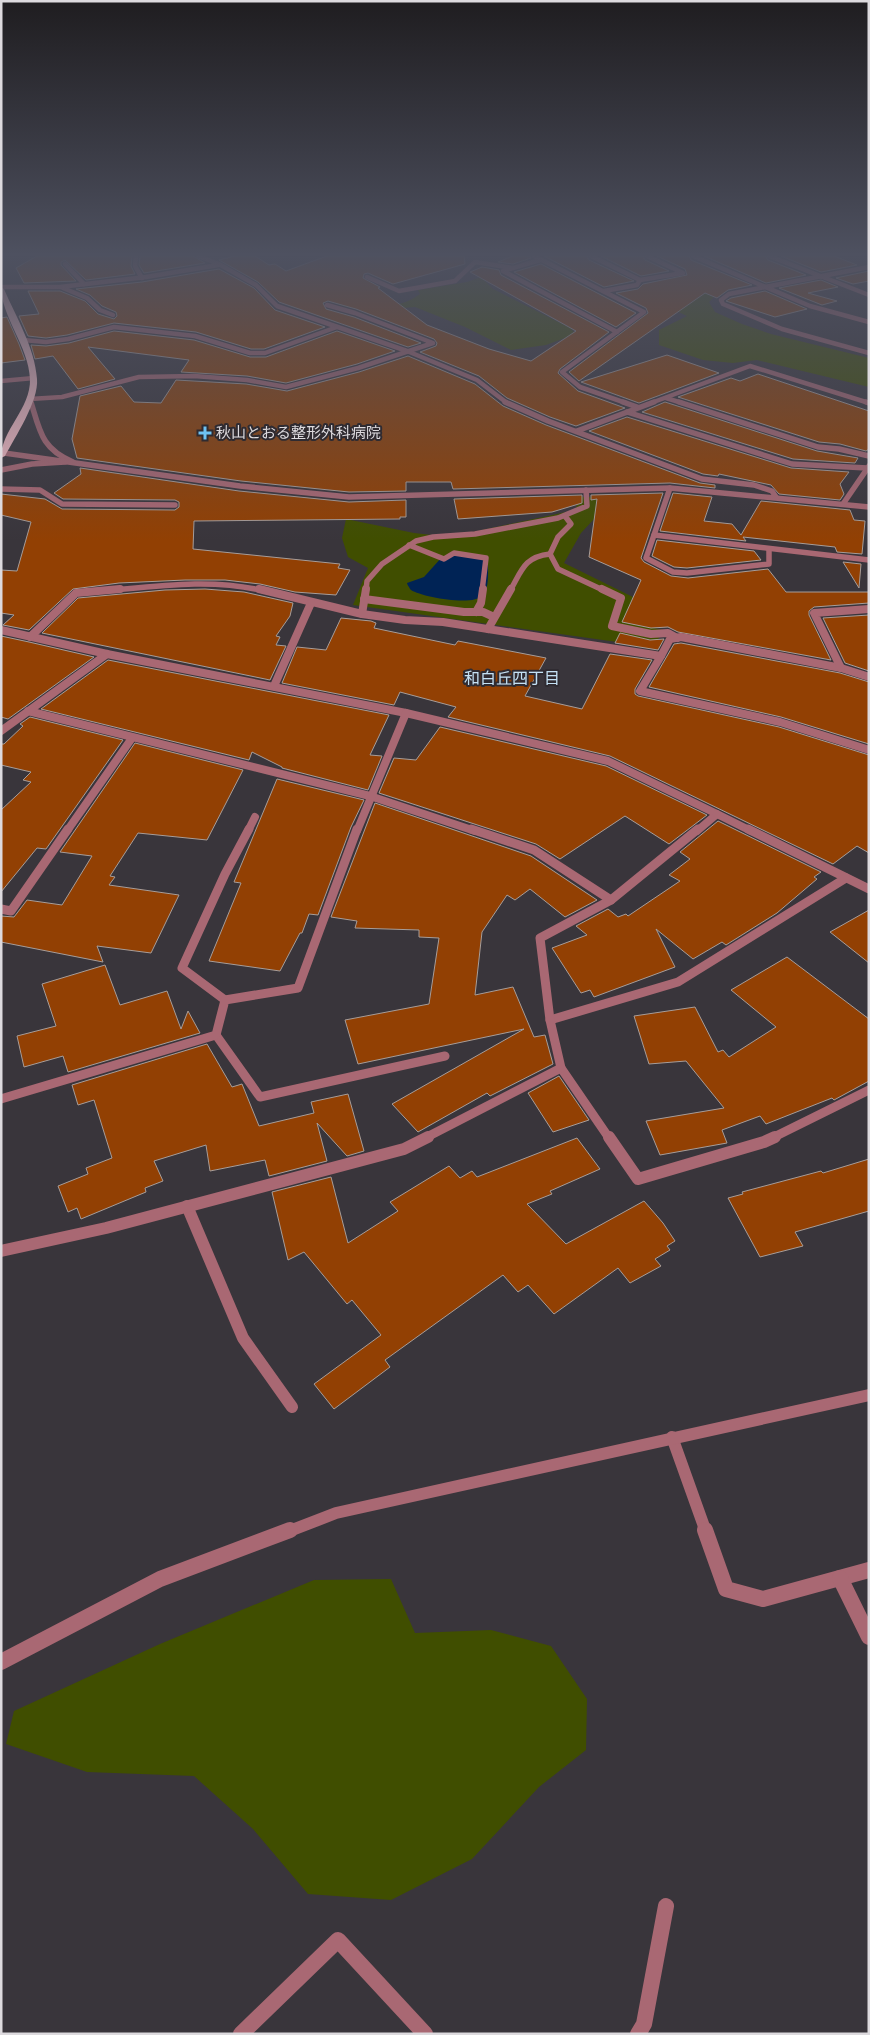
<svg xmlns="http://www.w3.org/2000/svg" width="870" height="2035" font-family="'Alegreya Sans','Noto Sans JP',sans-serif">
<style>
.green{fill:#404e00}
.water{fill:#002355}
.building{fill:#924003;stroke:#a79d99}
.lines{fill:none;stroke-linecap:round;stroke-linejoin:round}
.pedestrian-far1{stroke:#a96873;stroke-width:5.5}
.pedestrian{stroke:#a96873;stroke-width:8}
.minor-far5{stroke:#a96873;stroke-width:4.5}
.minor-far4{stroke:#a96873;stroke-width:5.5}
.minor-far3{stroke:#a96873;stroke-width:8}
.minor-far2{stroke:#a96873;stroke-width:9}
.minor-far1{stroke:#a96873;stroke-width:12}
.minor{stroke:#a96873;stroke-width:16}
.tertiary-far3{stroke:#a96873;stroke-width:4.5}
.tertiary-far2{stroke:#a96873;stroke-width:5.5}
.tertiary-far1{stroke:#a96873;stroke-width:12}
.tertiary{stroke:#a96873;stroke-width:16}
.trunk{fill:#fac0c8;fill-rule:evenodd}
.poi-dot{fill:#6ec2f3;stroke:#2f2b31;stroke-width:2}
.labels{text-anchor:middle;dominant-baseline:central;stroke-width:4;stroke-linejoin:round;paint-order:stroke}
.far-poi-label{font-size:15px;fill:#dddade;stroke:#2f2b31;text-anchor:start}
.far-neighbourhood-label{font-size:16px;fill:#c4e1f4;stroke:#2f2b31}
</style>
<rect width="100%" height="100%" fill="#39353b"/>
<g class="green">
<polygon points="685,257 726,275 718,293 709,302 715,312 742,324 771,334 869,358 869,387 757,360 733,363 703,360 659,345 659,330 687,316 672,309 674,278 693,273 678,266 674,260"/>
<path d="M 481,277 L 493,289 L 570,328 L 576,334 L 546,345 L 511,350 L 465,327 L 415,307 L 367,311 L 338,305 C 366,308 395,312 420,294 L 418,290 L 467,282 Z"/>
<polygon points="580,497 611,497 595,518 581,533 564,563 639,600 628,623 664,630 653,647 353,605 368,568 348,557 342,538 346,519 414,533 450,537 575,510"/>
<polygon points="391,1579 415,1633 491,1630 551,1646 587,1699 586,1750 539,1787 472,1859 391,1900 308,1894 253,1829 194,1776 87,1772 6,1744 14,1711 160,1644 314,1580"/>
</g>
<path class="water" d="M 462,554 L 479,557 L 488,565 C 488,574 489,588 483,595 C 474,607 422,597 411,590 C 410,589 407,584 407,583 L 424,577 L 442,557 Z"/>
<g class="building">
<polygon points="37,256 132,256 131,266 135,274 86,280 65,260 61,262 61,265 76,281 24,283 16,268"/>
<polygon points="140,256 193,256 205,263 144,273 139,265"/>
<polygon points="235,256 255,256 269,265 275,264 286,271 327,256 464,256 465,264 393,284 368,273 364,274 363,278 380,287 378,288 427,325 489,349 531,361 576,331 470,272 482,267 499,270 501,275 609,332 560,369 558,373 578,391 625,408 576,426 550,417 507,398 479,376 420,352 436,346 437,343 434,339 356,309 328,301 323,303 326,309 354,317 421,343 408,347 279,302 258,282 219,260"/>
<polygon points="513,256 530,256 531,258 513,264 498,262"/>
<polygon points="544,256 587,256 589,260 634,281 604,287"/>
<polygon points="601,256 643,256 645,260 669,271 641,276"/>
<polygon points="657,256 689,256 691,260 752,285 728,290 717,298 705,293 579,381 569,372 648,313 646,308 616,293 638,289 643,284 687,275 685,269"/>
<polygon points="704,256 765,256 768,260 806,275 766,283"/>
<polygon points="781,256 834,256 857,265 821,272"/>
<polygon points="541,264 636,313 616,327 514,272"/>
<polygon points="219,269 254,288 275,310 325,327 264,349 251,349 196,332 114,323 67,335 46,338 28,336 19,316 39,314 28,291 60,291 85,301 98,314 114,319 117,316 116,312 102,306 90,295 76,289 142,282"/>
<polygon points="869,271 869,281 853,284 836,278"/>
<polygon points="821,280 838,287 808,293 837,301 822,305 779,288"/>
<polygon points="765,291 807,309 775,317 726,301 731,298"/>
<polygon points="7,317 19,344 25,360 1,363 1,318"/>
<polygon points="114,331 194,340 250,357 266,357 337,331 395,351 357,364 286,383 247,376 181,372 189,360 88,347 115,379 78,389 53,356 35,359 31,345 46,346 69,343"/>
<polygon points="667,355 719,373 639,403 581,382"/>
<polygon points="408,356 475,384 503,406 546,425 700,483 715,485 715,488 670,483 453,489 451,482 406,482 406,491 349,492 241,481 77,458 72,439 80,396 121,386 134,402 161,403 176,380 246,384 287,391 359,372"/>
<polygon points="758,374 869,411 869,449 866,451 840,444 819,442 678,397 731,378 740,381"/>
<polygon points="665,402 817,451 858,458 855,463 793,459 642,412"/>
<polygon points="627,417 791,468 849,472 840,484 844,494 840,500 779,494 771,485 719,474 718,476 703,474 589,431"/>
<polygon points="80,468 239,491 349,502 406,500 406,517 400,517 400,519 194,521 193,549 340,564 338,568 350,570 336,595 295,592 260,584 225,580 185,580 119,583 73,589 29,630 3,625 14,615 1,613 1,570 17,571 31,522 1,515 1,494 45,499 62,509 175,510 179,507 179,502 175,500 63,499 54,493 81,474"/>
<polygon points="663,493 641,558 644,562 671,576 688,578 768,569 786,592 869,592 869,603 814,607 809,611 809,615 831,660 678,632 668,627 651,628 622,622 641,580 589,557 597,499 591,500 591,495"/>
<polygon points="673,493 712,497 704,521 732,524 741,535 761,501 850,510 854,520 865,521 862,554 837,552 835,547 743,537 746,541 660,531"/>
<polygon points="582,495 582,503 552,512 458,519 454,499"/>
<polygon points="657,540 754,551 761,560 687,568 674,567 652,556"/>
<polygon points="843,562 861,564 859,588"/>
<polygon points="205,589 244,592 293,603 290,616 276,636 280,637 276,645 286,646 270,680 42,633 78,598 165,590"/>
<polygon points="869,615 869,671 845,663 823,618"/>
<polygon points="341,618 371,621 376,623 374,628 455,645 458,641 546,658 525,696 582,709 610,654 652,660 635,689 635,694 638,696 779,727 869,755 869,853 857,846 833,864 610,756 448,717 456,707 400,692 394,705 282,683 297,647 326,650"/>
<polygon points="620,633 650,640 664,639 658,650 615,643"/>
<polygon points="1,636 29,642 94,657 8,719 1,717"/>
<polygon points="681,643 840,673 869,682 869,744 781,717 649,687 674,644"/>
<polygon points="108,660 389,715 370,755 382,756 368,790 282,768 282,767 252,752 249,760 41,709"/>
<polygon points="30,717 123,740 46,849 37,848 1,892 1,810 31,782 23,780 31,772 1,765 1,744 4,744 23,726 20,724"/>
<polygon points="440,727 606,766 707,815 669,844 625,816 560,859 536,844 379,793 394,758 416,760"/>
<polygon points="135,743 243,770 207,840 138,833 110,876 115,877 109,885 179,895 151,953 97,946 103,962 1,942 1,916 14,917 27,900 62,905 92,856 60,852"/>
<polygon points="277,779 364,800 351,827 318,915 309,914 302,933 300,933 280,971 209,961 241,883 234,882"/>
<polygon points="375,803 531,856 597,900 565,917 530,889 515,900 507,895 482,932 475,995 513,987 534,1037 545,1035 553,1064 490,1096 487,1093 418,1132 392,1104 524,1029 358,1064 345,1020 429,1004 439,938 419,937 419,930 355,928 357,921 331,917"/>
<polygon points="718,821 821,872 814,877 817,879 777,913 726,945 722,942 693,959 656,929 675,967 594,997 590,990 581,993 552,948 587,935 576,926 608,909 618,917 626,914 628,916 680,881 669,875 690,859 680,852"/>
<polygon points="869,910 869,963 830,932"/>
<polygon points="787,957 869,1019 869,1081 834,1100 832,1098 766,1124 760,1116 722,1130 727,1143 660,1155 646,1121 724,1108 686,1061 649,1064 634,1016 695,1007 718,1052 723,1050 729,1057 776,1027 731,990"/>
<polygon points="105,965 120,1005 167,991 181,1029 188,1011 200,1033 68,1072 63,1056 24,1067 17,1036 56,1026 42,984"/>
<polygon points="207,1044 232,1087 242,1084 259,1126 314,1113 311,1102 348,1094 364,1151 347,1156 317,1123 327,1161 269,1176 265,1160 210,1171 206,1145 154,1161 163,1181 145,1188 146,1192 81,1219 77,1208 68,1212 58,1186 88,1174 86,1168 112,1158 94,1100 78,1105 72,1085"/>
<polygon points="559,1076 589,1120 553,1132 528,1093"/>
<polygon points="577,1138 600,1169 550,1191 552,1194 527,1204 566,1244 644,1201 663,1223 675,1241 667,1246 670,1250 655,1259 661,1266 630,1283 618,1268 554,1314 528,1285 518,1292 503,1275 385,1360 390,1367 334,1409 314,1384 381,1335 352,1300 347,1304 304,1252 288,1260 272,1192 331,1177 348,1243 398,1211 390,1202 449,1166 460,1178 472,1171 477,1177"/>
<polygon points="869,1159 869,1211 795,1232 803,1246 760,1257 728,1198 743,1194 742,1192 821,1171 823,1173"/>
</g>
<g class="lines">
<g class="pedestrian-far1">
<polyline points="565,516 571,524 558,537 550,554 558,569 605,591"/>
<polyline points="409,545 444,559 454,553 486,558 482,591"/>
<polyline points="366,591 367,581 382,564 416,541 433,537 475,534 558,518 587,506 586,490"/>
<path d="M 510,591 C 522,570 524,557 550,554"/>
</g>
<g class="pedestrian">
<polyline points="602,589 621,598 612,626 651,634 668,633 677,638"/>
<polyline points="364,599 464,612 483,612 494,617"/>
<polyline points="476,612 481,603 483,589"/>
<polyline points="362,614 366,589"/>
<polyline points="488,629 511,589"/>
</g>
<g class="minor-far5">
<polyline points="136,256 135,266 142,278"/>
<polyline points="198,256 219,264 256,285 277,306 407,351 477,380 507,403"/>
<polyline points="534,256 644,312 562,372 580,387 626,403"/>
<polyline points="591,256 640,280 637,285 604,291"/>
<polyline points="769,256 869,295"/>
<polyline points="540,260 503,271 617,332"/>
<polyline points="65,264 84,284"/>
<polyline points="869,267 729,294 721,300 723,304 782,329 869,353"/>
<polyline points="367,277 399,291 455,281 475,262 513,268"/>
<polyline points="640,280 683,273 647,256"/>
<polyline points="1,287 60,287 146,277 218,265"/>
<polyline points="63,288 87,298 100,310 113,315"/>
<polyline points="23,340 46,342 68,339 114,327 195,336 250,353 265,353 337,327"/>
<polyline points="1,381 34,378"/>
<polyline points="666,398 682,403"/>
<polyline points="31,403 30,399 62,397 139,377 194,376 247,380 286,387 358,368 433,343 355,313 327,305"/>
<polyline points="651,403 750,366 869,403"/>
</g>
<g class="minor-far4">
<path d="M 31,402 C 40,432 42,449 73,462"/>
<polyline points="505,402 548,421 702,479 754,485 772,491 776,497"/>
<polyline points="623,402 637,407"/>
<polyline points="679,402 818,447 839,449 869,456"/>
<polyline points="866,402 869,403"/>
<polyline points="627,412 792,464 867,468"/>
<polyline points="577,431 654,402"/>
<polyline points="1,470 32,464 65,462"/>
<polyline points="670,488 654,535 869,560"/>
<polyline points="1,489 40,490 62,504 175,505"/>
<polyline points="843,504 869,466"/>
<polyline points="654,535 646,558 673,572 687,573 769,564 769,549"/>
<path d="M 105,591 C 158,586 212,578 264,591"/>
</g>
<g class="minor-far3">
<polyline points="259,589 362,614 405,620 443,622 661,656 670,639 681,637 841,668 869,677"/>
<polyline points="1,630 107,654 406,713 608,761 717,814 697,831"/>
<polyline points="30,637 76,593 120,589"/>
<polyline points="661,656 640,691 780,722 869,750"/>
<polyline points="841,668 814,613 869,609"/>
<polyline points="274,686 311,603"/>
<polyline points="28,711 370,796 475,831"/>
<polyline points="1,731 107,654"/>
<polyline points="717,814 751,831"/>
<polyline points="67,831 132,738"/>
<polyline points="248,831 255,817"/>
<polyline points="357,831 406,713"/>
</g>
<g class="minor-far2">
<polyline points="471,829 534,850 611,900"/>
<polyline points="748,829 869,889"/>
<polyline points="1,909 11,911 68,829"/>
<polyline points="225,1000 182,968 225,874 249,829"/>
<polyline points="550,1020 678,982 846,878"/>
<polyline points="216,1035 260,1097 445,1056"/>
<polyline points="561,1068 609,1138"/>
<polyline points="1,1099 216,1035 225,1000 298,988 357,829"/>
<polyline points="425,1138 561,1068 550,1020 540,938 611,900 698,829"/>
<polyline points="772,1138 869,1090"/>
</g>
<g class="minor-far1">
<polyline points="609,1137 638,1179 764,1142 775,1137"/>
<polyline points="187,1206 243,1338 292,1407"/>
<polyline points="1,1251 106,1228 404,1149 428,1137"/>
<polyline points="672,1437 706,1532"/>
</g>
<g class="minor">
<polyline points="705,1530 726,1589 763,1599 869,1570"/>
<polyline points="840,1578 869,1637"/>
<polyline points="241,2034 338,1940 425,2034"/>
<polyline points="638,2034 644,2024 666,1906"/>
</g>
<polyline class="tertiary-far3" points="693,256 810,306 869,322"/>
<polyline class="tertiary-far2" points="4,453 240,486 349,497 670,488 869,507"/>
<polyline class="tertiary-far1" points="287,1532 336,1513 869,1395"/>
<polyline class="tertiary" points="1,1662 160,1579 290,1530"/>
<path class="trunk" d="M 1,287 L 4,289 C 16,317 35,348 37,379 C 39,401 15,437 5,456 L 1,458 C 1,430 31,409 30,379 C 29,347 1,316 1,287 Z"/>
</g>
<linearGradient id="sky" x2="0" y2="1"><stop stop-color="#1f1d20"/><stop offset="0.47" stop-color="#4e5160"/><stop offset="1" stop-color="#4e5160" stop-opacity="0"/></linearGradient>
<rect width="870" height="541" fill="url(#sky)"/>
<path class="poi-dot" d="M202.5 425.5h5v5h5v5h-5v5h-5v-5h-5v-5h5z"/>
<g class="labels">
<g class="far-poi-label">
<text x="216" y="433">秋山とおる整形外科病院</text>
</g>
<g class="far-neighbourhood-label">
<text x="512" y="679">和白丘四丁目</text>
</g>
</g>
<rect width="870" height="2035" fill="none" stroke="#dddade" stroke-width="5"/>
</svg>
